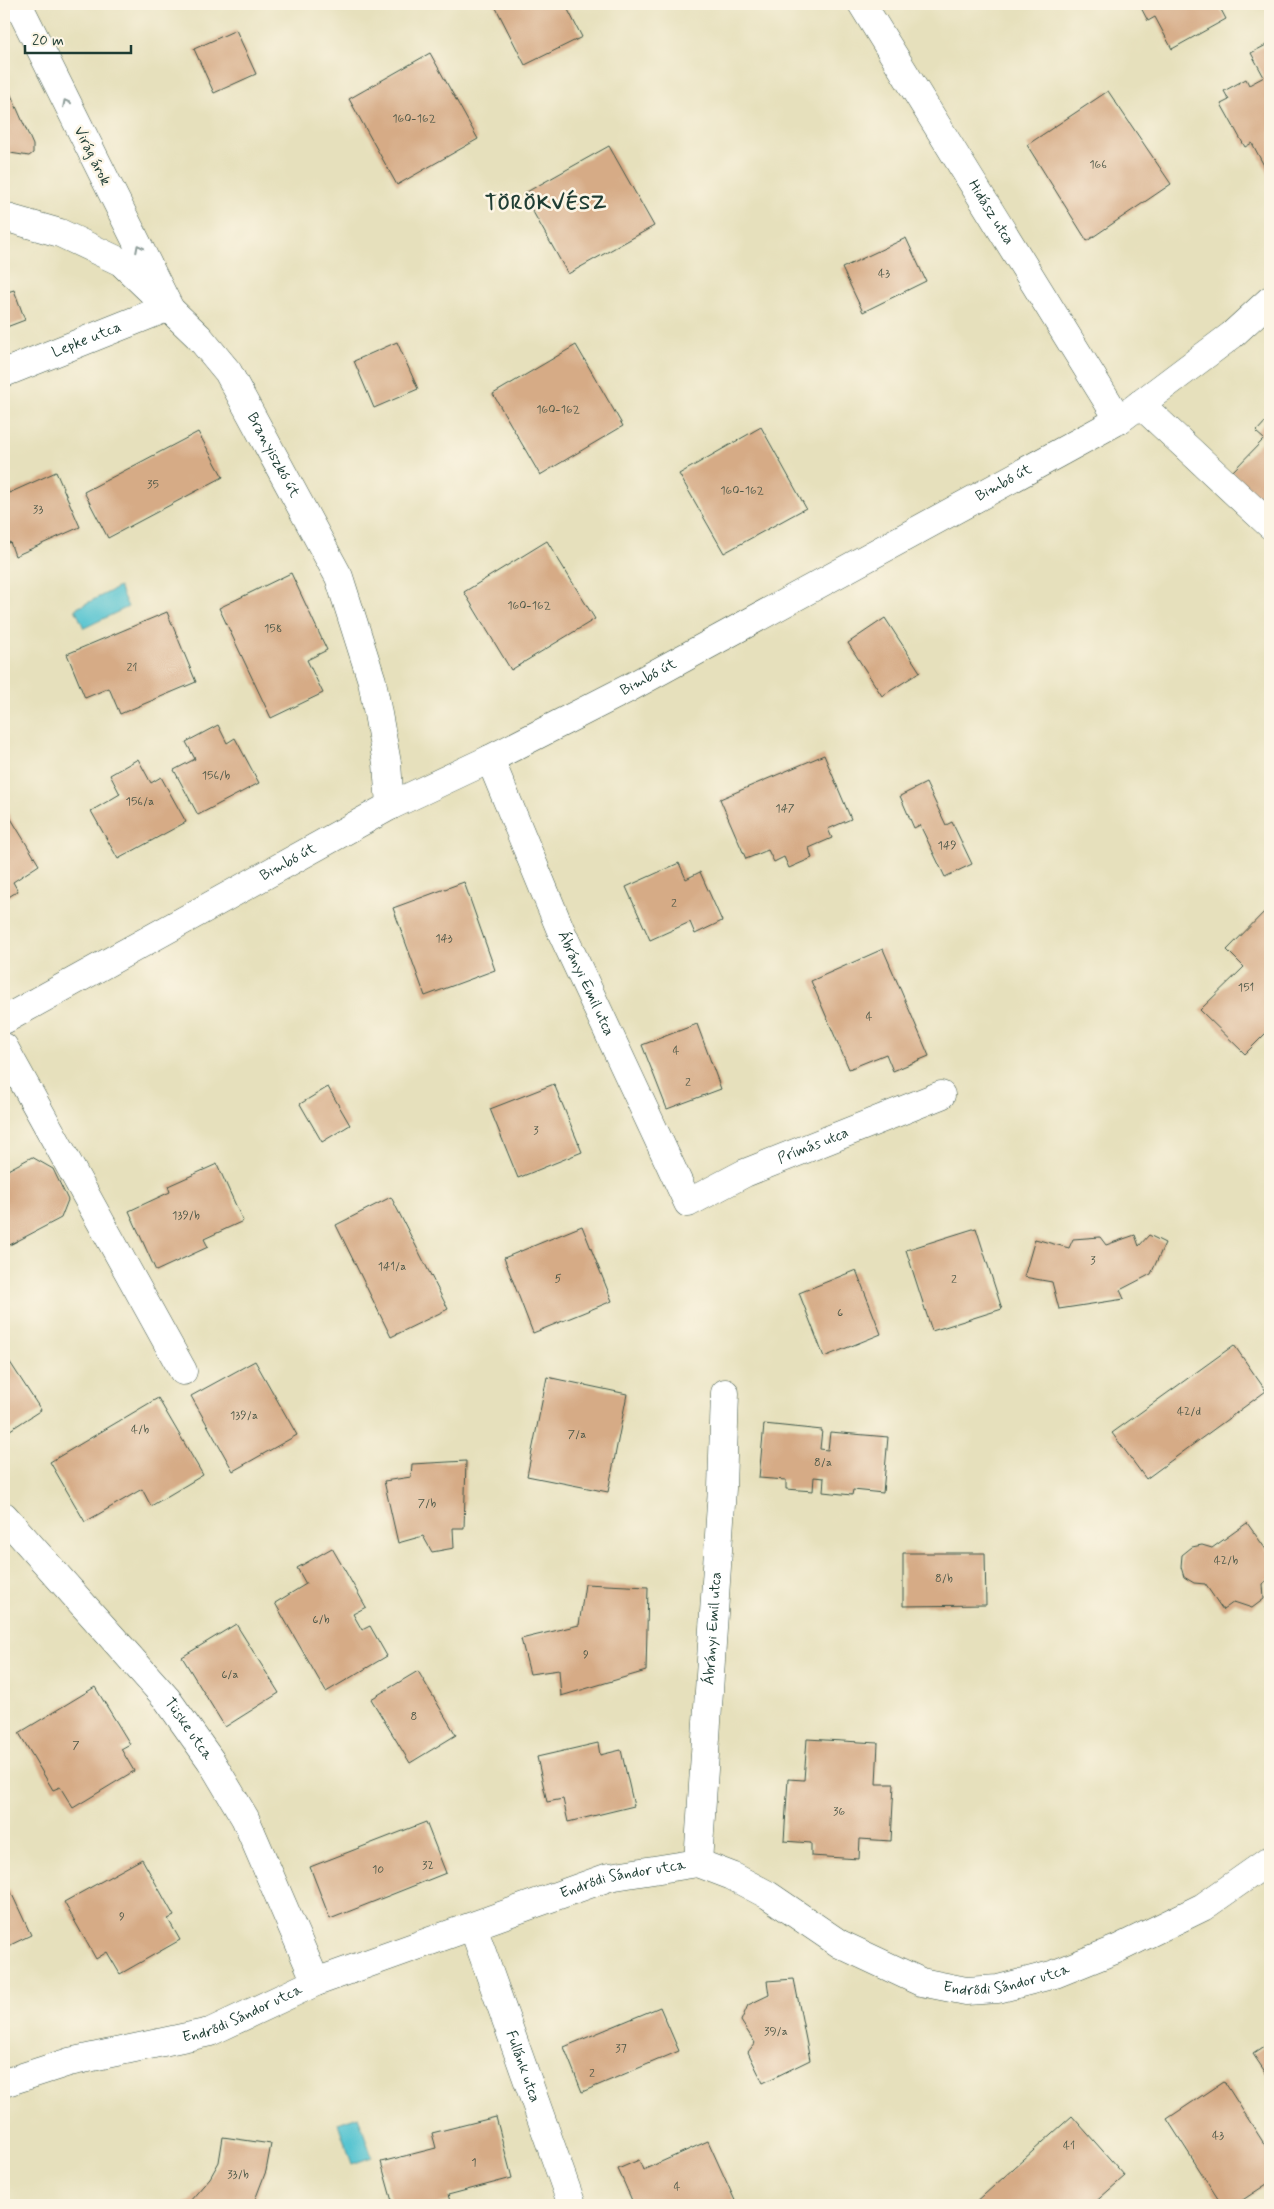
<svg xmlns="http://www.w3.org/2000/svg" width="1274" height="2209" font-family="Mynerve,sans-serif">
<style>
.water{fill:#59c5d1;stroke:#3c8182}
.building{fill:#d6ab86}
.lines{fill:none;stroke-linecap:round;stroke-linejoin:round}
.minor-casing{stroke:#3d5548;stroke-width:29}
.minor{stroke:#fff;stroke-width:28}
.oneway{stroke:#8f9e9a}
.labels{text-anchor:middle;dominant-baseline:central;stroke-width:5;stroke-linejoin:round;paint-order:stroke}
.number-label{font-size:12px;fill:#4d5848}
.street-label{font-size:15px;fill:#1f3d34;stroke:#fcf5e5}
.district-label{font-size:20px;font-weight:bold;letter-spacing:1px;fill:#1f3d34;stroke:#fcf5e5}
</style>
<rect width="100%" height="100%" fill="#fcf5e5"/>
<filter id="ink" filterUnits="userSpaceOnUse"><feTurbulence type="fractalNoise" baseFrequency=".02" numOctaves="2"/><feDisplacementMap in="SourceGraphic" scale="10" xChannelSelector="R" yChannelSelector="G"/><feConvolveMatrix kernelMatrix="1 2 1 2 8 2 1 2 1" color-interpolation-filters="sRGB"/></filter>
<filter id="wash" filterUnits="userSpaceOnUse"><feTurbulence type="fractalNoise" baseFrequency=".0096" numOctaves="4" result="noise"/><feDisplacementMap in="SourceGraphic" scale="20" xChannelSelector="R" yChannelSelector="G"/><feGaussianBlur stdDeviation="1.12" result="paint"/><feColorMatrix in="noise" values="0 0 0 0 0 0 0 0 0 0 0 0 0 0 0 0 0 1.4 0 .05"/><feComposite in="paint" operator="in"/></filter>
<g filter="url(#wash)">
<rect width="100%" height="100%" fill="#e6e0bc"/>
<g class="water">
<polygon points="119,587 128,607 84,628 75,609"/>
<polygon points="358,2116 372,2157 352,2164 338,2123"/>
</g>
<g id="blocks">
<g class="building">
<polygon points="494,4 565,4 582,37 525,65"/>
<polygon points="1139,4 1218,4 1226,19 1172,49 1155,17 1148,21"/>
<polygon points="236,30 256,74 214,93 194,49"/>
<polygon points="1270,43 1270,174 1269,175 1252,143 1245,147 1221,104 1229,100 1224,91 1246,79 1249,85 1264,77 1251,53"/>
<polygon points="430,53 478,139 397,185 349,99"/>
<polygon points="4,79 33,145 33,153 29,156 4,152"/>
<polygon points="1108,91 1171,184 1087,241 1027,145"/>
<polygon points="609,146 654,226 568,274 523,194"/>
<polygon points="906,238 926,281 863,312 842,268"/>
<polygon points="14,290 25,320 4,328 4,293"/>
<polygon points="397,342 418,389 374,408 354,361"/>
<polygon points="576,345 623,426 540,475 493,394"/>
<polygon points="1267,420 1270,423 1270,507 1232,472 1264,439 1256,432"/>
<polygon points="761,427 806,508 724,553 679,474"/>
<polygon points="198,432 223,477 108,538 84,492"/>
<polygon points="56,472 80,527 15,556 10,542 4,545 4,482 9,493"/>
<polygon points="547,541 595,619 511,670 464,592"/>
<polygon points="291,573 327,650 307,660 323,693 271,718 219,608"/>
<polygon points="167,612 196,682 120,714 109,688 85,698 67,654"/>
<polygon points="885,618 920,672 882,696 848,643"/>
<polygon points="218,725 227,743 235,738 259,783 198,815 174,770 195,759 186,742"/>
<polygon points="824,755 851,819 828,829 832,838 809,848 812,858 789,868 784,857 774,862 768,850 746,859 720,799"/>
<polygon points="138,759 151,783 161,777 186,822 118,859 91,811 120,794 110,775"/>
<polygon points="926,783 946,825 952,822 972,864 945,877 920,825 914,828 900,796"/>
<polygon points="4,807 39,865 13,882 18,891 4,900"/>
<polygon points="679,863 686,879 700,872 722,921 695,934 690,922 650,940 626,887"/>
<polygon points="464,882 495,970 425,996 393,908"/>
<polygon points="1270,906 1270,1029 1245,1054 1200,1010 1244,967 1227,950"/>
<polygon points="883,949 929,1056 893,1071 886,1054 849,1069 811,981"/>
<polygon points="697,1024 721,1089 667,1109 642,1045"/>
<polygon points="554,1084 582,1152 518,1178 490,1109"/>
<polygon points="328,1087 350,1125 322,1142 300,1104"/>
<polygon points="32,1157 53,1169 68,1200 61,1218 4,1248 4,1172"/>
<polygon points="217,1164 243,1221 204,1239 208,1247 156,1271 129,1211 170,1192 168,1186"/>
<polygon points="391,1197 448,1309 391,1337 336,1225"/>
<polygon points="582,1226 612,1301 533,1333 504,1258"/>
<polygon points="976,1228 1002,1309 932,1331 906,1250"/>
<polygon points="1135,1235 1139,1246 1149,1235 1165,1243 1151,1274 1120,1290 1124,1299 1059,1309 1052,1282 1024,1277 1035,1239 1069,1248 1073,1239 1100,1237 1106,1245"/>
<polygon points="856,1270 881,1334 824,1357 799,1293"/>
<polygon points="1234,1345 1266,1391 1146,1479 1112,1433"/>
<polygon points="4,1353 41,1410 4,1434"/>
<polygon points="255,1361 297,1435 233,1471 191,1396"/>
<polygon points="547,1377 627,1394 608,1492 527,1476"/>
<polygon points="158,1398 203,1475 151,1506 142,1489 85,1522 50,1462"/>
<polygon points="764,1424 822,1430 820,1449 828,1450 830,1432 888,1437 883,1493 853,1490 852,1495 823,1492 824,1478 814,1477 813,1491 786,1489 786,1480 759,1478"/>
<polygon points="466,1461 464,1528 453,1528 454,1548 432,1552 423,1536 398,1543 384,1481 411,1477 412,1464"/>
<polygon points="1247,1523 1270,1555 1270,1578 1263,1584 1264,1599 1252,1608 1234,1602 1223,1610 1205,1584 1194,1583 1184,1577 1181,1567 1182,1555 1192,1547 1202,1545 1212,1548"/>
<polygon points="332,1548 366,1607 353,1614 362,1630 370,1626 387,1656 326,1692 275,1603 306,1584 297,1568"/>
<polygon points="903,1553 985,1553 986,1605 903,1606"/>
<polygon points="585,1584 648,1587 646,1671 561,1696 559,1670 530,1674 521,1639 579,1625"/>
<polygon points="236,1624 279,1693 225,1727 182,1657"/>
<polygon points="418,1671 456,1735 410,1763 371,1699"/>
<polygon points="95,1687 130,1744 121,1749 134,1771 73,1808 60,1787 53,1790 19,1733"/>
<polygon points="807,1739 878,1743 876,1784 894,1784 891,1841 860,1839 859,1859 811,1856 811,1843 784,1841 788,1779 804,1780"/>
<polygon points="598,1743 600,1755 621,1750 634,1806 568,1822 563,1799 547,1802 537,1757"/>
<polygon points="426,1822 446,1873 330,1919 310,1867"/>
<polygon points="142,1859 174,1916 168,1919 180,1940 120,1974 107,1952 96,1959 64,1902"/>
<polygon points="10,1890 31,1935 4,1948 4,1893"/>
<polygon points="794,1979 810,2060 763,2083 748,2052 755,2043 741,2021 748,2005 769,1995 767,1981"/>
<polygon points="660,2007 679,2051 582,2092 564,2047"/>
<polygon points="1270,2043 1270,2079 1253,2054"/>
<polygon points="1224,2081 1270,2153 1270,2182 1235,2205 1222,2205 1167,2119"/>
<polygon points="1072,2116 1125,2176 1092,2205 977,2205 975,2203"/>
<polygon points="496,2117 512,2178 448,2195 450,2201 432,2205 393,2205 381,2162 436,2148 432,2133"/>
<polygon points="223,2137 271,2144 266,2171 253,2205 180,2205 190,2201 210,2178 219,2162"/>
<polygon points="708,2141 737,2205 634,2205 618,2169 639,2160 643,2170"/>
</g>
</g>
</g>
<g filter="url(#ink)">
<use href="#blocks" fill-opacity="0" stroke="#3d5548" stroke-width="1"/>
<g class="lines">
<g class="minor-casing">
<g id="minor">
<path id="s1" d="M 862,4 L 1119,420"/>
<path id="s2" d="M 4,217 L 60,233 L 121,262 L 199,337 L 228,372 L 339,577 L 372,681 L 387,763 L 390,806"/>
<path id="s3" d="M 4,373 L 169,307 L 18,4"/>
<polyline points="1140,404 1270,525"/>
<path id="s4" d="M 490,759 L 561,931 L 688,1203 L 745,1173 L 941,1095"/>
<path id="s5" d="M 4,1020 L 390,806 L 490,759 L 629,688 L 1119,420 L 1232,335 L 1270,300"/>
<polyline points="4,1047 183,1371"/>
<path id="s6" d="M 4,1516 L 167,1699 L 211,1761 L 245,1818 L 316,1982"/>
<path id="s7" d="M 698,1863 L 722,1488 L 725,1393"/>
<path id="s8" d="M 473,1927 L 572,2205"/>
<path id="s9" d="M 4,2083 L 69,2062 L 210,2032 L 316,1982 L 609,1877 L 698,1863 L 732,1876 L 768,1895 L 840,1944 L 921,1982 L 966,1991 L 998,1989 L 1055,1974 L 1117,1949 L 1203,1907 L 1270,1860"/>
</g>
</g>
<use href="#minor" class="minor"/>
</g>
<defs><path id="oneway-chevron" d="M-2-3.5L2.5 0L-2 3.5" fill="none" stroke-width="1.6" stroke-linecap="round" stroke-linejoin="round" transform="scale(1.25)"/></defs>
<g class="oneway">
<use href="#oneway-chevron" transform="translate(66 103) rotate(-117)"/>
<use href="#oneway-chevron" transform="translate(139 248) rotate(-117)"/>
</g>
</g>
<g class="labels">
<g class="number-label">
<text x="414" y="119">160-162</text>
<text x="1098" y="165">166</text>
<text x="884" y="274">43</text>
<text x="558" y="410">160-162</text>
<text x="153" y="485">35</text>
<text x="742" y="491">160-162</text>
<text x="38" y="510">33</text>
<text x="529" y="606">160-162</text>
<text x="273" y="629">158</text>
<text x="132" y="668">21</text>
<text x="216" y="776">156/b</text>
<text x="140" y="802">156/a</text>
<text x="785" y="809">147</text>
<text x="947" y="846">149</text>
<text x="674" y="904">2</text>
<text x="444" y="939">143</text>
<text x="1246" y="988">151</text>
<text x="869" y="1017">4</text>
<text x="676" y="1051">4</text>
<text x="688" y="1083">2</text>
<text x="536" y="1131">3</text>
<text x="186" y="1216">139/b</text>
<text x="1093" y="1261">3</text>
<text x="392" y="1267">141/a</text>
<text x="558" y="1279">5</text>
<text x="954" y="1280">2</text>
<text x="840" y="1313">6</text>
<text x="1189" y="1412">42/d</text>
<text x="244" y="1416">139/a</text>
<text x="140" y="1430">4/b</text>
<text x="577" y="1435">7/a</text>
<text x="823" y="1463">8/a</text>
<text x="427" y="1504">7/b</text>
<text x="1226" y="1561">42/b</text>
<text x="944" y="1579">8/b</text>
<text x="321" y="1620">6/b</text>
<text x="586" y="1655">9</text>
<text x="230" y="1675">6/a</text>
<text x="414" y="1717">8</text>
<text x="76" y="1746">7</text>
<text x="839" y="1812">36</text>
<text x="428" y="1866">32</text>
<text x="378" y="1870">10</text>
<text x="122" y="1917">9</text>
<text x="776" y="2032">39/a</text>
<text x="621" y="2049">37</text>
<text x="592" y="2074">2</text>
<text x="1218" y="2136">43</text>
<text x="1069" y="2146">41</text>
<text x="474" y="2163">1</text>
<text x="238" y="2175">33/b</text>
<text x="677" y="2187">4</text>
</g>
<g class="street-label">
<text transform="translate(92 156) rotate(63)">Virág árok</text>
<text stroke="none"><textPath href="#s1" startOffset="245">Hidász utca</textPath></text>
<text stroke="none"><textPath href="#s3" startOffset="89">Lepke utca</textPath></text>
<text stroke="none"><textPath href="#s2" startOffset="374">Branyiszkó út</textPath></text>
<text stroke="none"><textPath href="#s5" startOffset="1135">Bimbó út</textPath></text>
<text stroke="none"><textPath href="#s5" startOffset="730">Bimbó út</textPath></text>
<text stroke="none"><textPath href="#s5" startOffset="325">Bimbó út</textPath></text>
<text stroke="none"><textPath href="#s4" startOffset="244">Ábrányi Emil utca</textPath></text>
<text stroke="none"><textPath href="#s4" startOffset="624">Prímás utca</textPath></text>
<text stroke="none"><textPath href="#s7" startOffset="235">Ábrányi Emil utca</textPath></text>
<text stroke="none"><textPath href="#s6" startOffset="282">Tüske utca</textPath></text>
<text stroke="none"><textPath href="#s9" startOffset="654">Endrődi Sándor utca</textPath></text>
<text stroke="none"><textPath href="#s9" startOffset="1072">Endrődi Sándor utca</textPath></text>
<text stroke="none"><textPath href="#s9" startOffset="249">Endrődi Sándor utca</textPath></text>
<text stroke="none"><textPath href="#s8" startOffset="148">Fullánk utca</textPath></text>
</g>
<g class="district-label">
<text x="546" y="203">TÖRÖKVÉSZ</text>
</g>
</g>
<rect width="1274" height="2209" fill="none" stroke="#fcf5e5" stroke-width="20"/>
<path d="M25 45v8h106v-8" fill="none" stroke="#1f3d34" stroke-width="2.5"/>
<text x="32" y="45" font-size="15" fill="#1f3d34" stroke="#fcf5e5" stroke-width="4" paint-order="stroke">20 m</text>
</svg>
